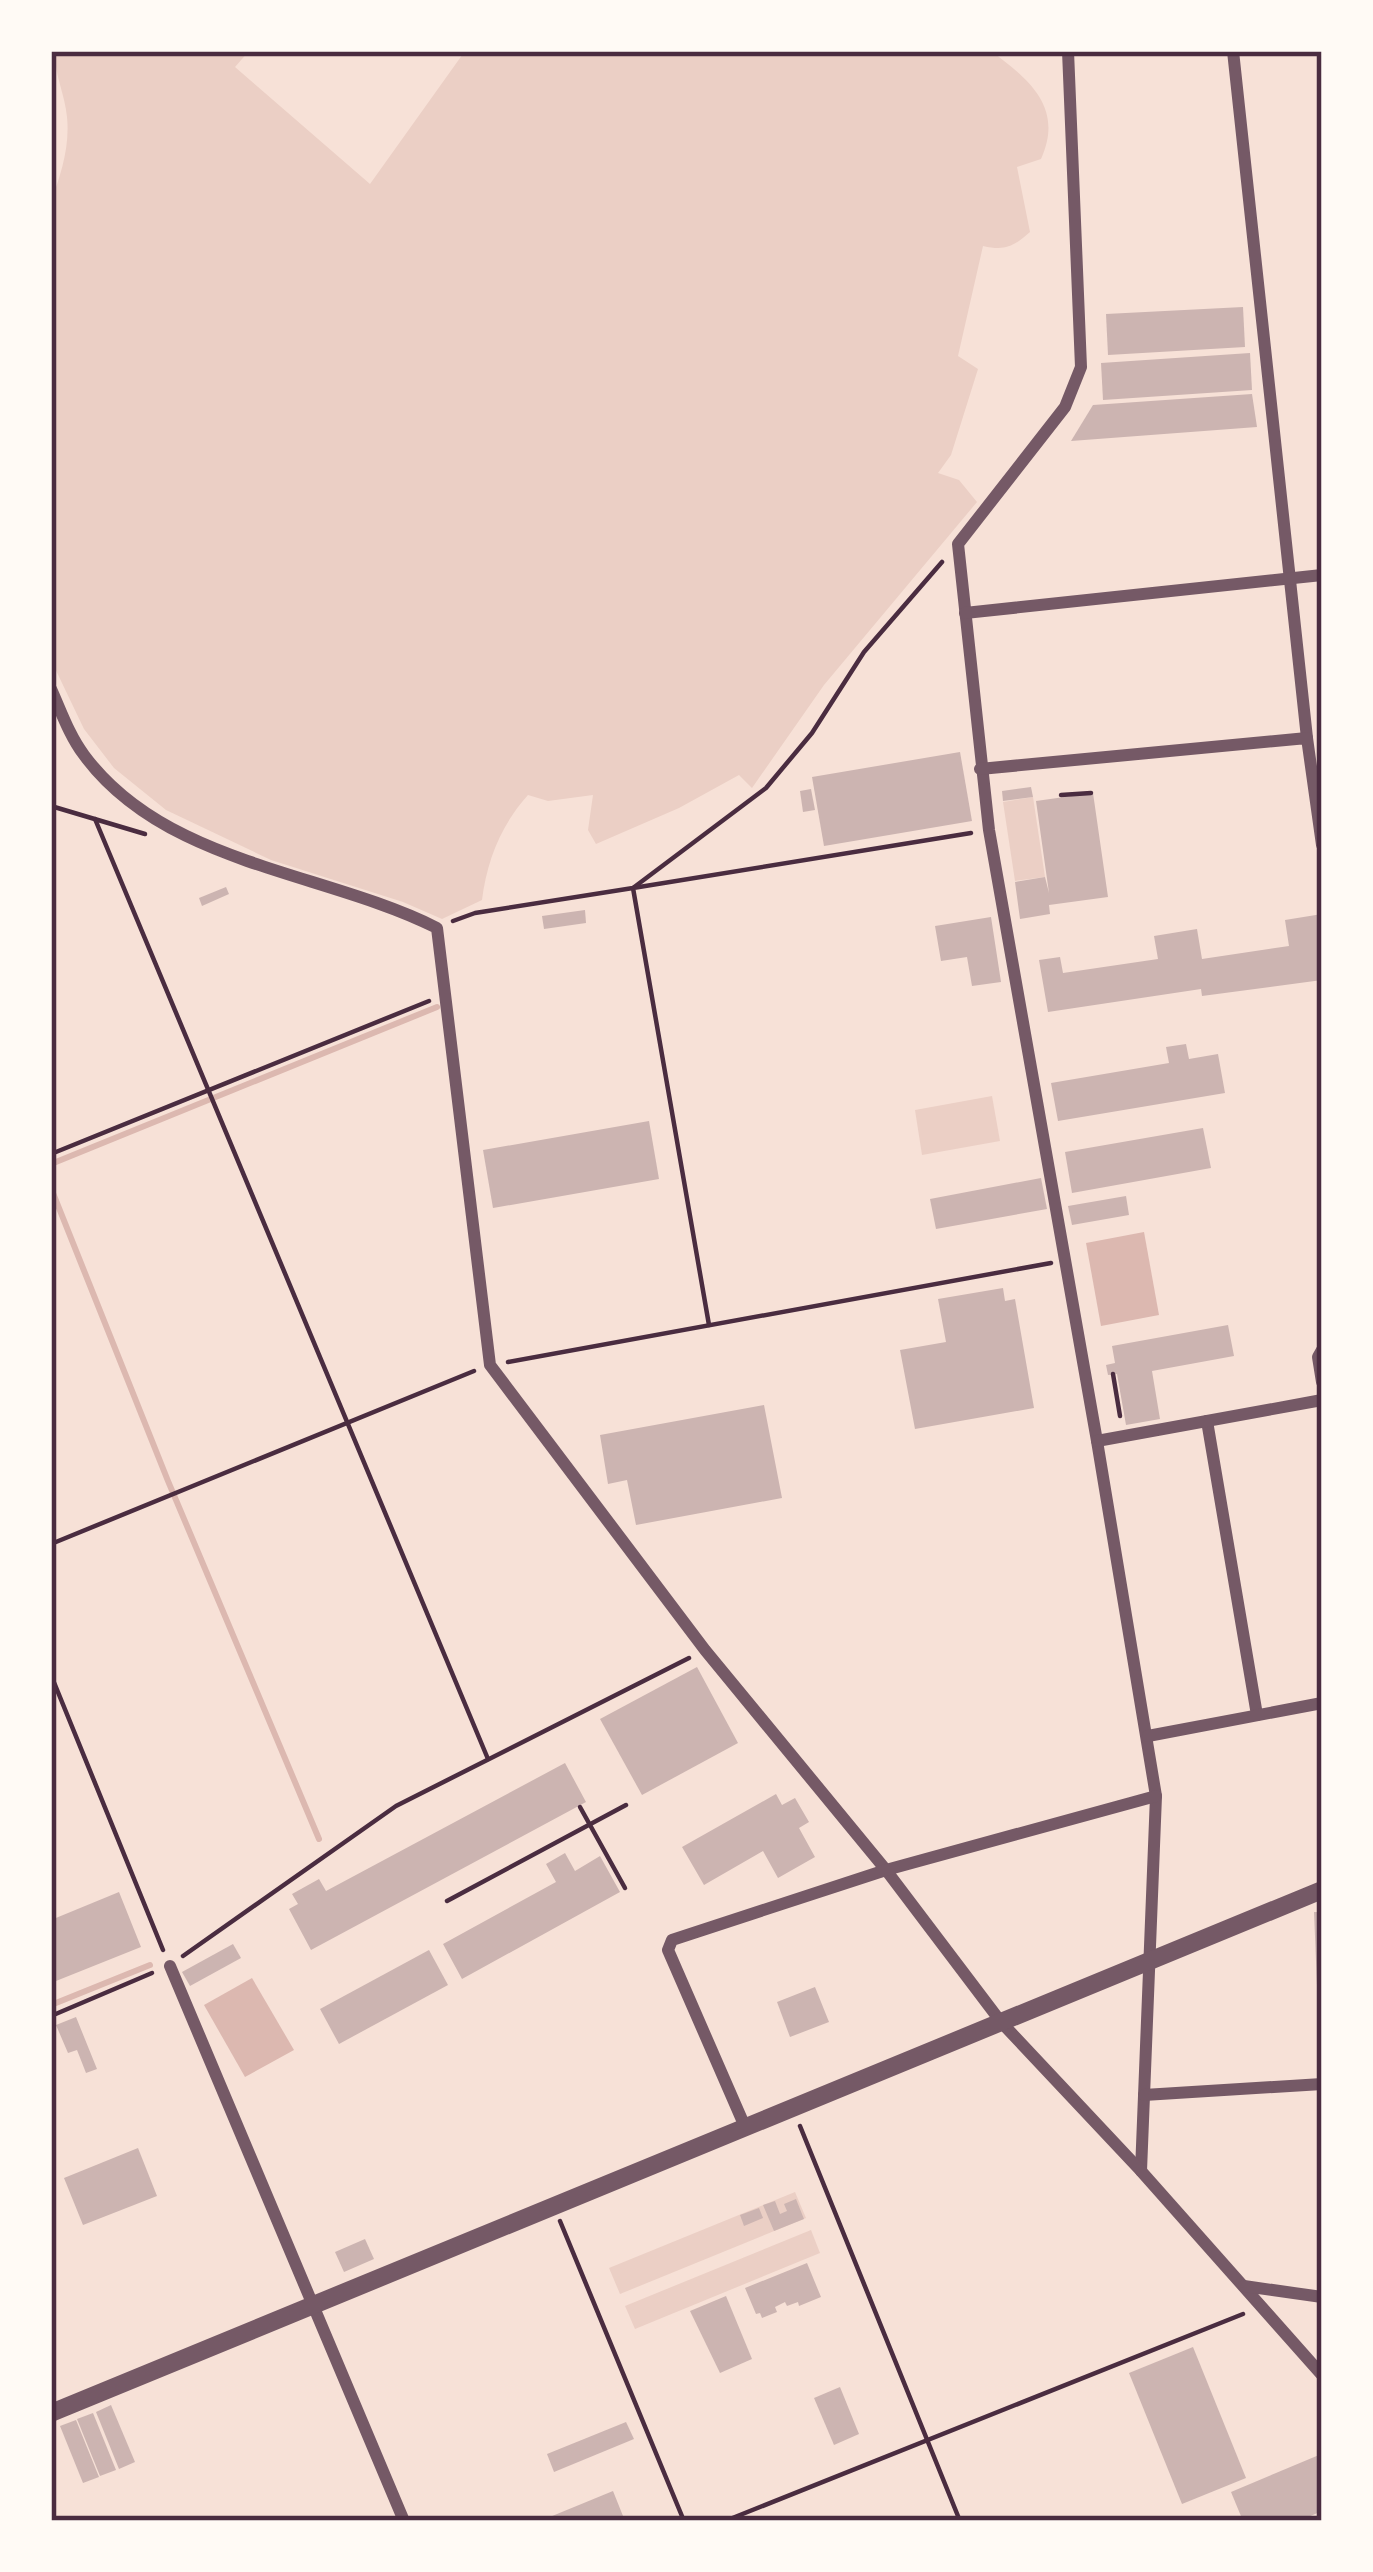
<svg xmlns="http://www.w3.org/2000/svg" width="1373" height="2572" font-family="'PT Sans Narrow',sans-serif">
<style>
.green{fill:#ebcfc5}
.water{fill:#dcb8b0}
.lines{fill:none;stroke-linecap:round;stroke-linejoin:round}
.stream{stroke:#dcb8b0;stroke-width:6}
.building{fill:#ccb4b1}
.path{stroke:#4a2c40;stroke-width:4.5}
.minor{stroke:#755966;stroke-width:12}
.tertiary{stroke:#755966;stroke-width:18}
.neatline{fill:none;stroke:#4a2c40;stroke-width:4.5}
</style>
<rect width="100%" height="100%" fill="#f7e1d7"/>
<g class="green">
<path d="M 55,51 L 249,51 L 235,67 L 370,184 L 465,51 L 991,51 C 1030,80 1064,108 1041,159 L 1017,167 L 1030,232 C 1013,247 1005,251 983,246 L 958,356 L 978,369 L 951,455 L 938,473 L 959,480 L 977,502 L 824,685 L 752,788 L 739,775 L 679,808 L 596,844 L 588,830 L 593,795 L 548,801 L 528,795 C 501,825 487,860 482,900 L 442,919 L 403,902 L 271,860 L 166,810 L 114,768 L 84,729 L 51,660 L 51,201 C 61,175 70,146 67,117 C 65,94 54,74 55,51 Z"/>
<polygon points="1033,797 1045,877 1015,881 1003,802"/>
<polygon points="992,1096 1000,1141 922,1155 915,1110"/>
<polygon points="795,2192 806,2218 620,2294 609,2268"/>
<polygon points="811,2230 820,2253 635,2329 625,2306"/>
</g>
<g class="water">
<polygon points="1144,1232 1159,1315 1101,1326 1086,1243"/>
<polygon points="252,1978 294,2050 245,2077 204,2005"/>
</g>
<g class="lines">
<g class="stream">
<polyline points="51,1164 437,1007"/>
<polyline points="51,1188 168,1481 319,1839"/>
<polyline points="51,2005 150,1965"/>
</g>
</g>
<g class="building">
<polygon points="1243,307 1245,347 1108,355 1106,314"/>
<polygon points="1250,353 1252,390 1103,400 1101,363"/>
<polygon points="1252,394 1257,427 1071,441 1093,405"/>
<polygon points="960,752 972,821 824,846 812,777"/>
<polygon points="1031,787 1033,797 1003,801 1002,791"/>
<polygon points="811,789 815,810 803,812 800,791"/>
<polygon points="1093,793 1108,897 1049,905 1050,914 1020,919 1015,882 1045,877 1049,893 1036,801"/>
<polygon points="226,887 229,894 202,906 199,898"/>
<polygon points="585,910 586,923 544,929 542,916"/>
<polygon points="1322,914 1322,980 1202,996 1201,989 1048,1012 1039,960 1060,957 1063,973 1158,959 1154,936 1197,929 1202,959 1289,946 1285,920"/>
<polygon points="991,917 1001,982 972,986 967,957 941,961 935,926"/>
<polygon points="1186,1044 1189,1059 1218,1054 1225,1093 1058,1121 1051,1083 1169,1063 1166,1047"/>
<polygon points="649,1121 659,1179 493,1208 483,1150"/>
<polygon points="1203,1128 1211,1168 1072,1193 1065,1152"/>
<polygon points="1041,1178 1047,1209 936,1229 930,1199"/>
<polygon points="1126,1196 1129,1215 1072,1225 1068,1206"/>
<polygon points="1003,1288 1005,1301 1015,1299 1034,1408 915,1429 900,1350 946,1342 938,1299"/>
<polygon points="1228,1325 1234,1356 1152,1371 1160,1419 1126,1425 1117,1374 1108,1375 1106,1365 1115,1363 1112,1346"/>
<polygon points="764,1405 782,1498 636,1525 627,1480 608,1484 600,1435"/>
<polygon points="697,1667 738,1743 642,1795 600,1719"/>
<polygon points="565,1763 586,1802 311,1950 289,1909 298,1904 292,1894 319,1879 326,1891"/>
<polygon points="776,1794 782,1805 795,1798 809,1822 799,1828 815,1857 778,1878 763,1851 704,1885 682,1847"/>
<polygon points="565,1853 575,1871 600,1856 620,1892 462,1979 443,1944 556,1882 546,1864"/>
<polygon points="119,1892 141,1947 51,1983 51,1920"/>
<polygon points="1314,1912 1322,1912 1322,2010 1318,2010"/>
<polygon points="233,1944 241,1958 190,1986 182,1972"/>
<polygon points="429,1950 448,1985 339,2044 320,2009"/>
<polygon points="815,1987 829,2022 790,2037 777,2002"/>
<polygon points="76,2017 97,2069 86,2073 77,2050 68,2053 56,2025"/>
<polygon points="138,2148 157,2196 83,2225 64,2178"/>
<polygon points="796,2199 804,2219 774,2231 763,2205 775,2201 780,2214 787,2211 784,2204"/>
<polygon points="759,2208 763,2218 744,2226 740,2215"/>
<polygon points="365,2239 374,2259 344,2272 335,2252"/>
<polygon points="807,2263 821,2297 799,2306 798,2302 787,2306 785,2302 775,2307 777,2312 762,2318 760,2313 756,2314 745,2288"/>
<polygon points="726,2296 752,2359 720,2373 690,2311"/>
<polygon points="1193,2347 1246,2478 1182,2504 1129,2373"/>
<polygon points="840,2387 859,2434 834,2445 814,2398"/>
<polygon points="111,2405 135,2462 119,2469 96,2412"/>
<polygon points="93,2413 116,2470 100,2476 77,2419"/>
<polygon points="76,2420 99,2477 83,2483 60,2426"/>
<polygon points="626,2422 634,2439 554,2472 547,2454"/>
<polygon points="1319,2455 1322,2511 1299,2521 1243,2521 1231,2492"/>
<polygon points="613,2491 625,2521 540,2521"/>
</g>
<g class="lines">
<g class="path">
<polyline points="1061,795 1091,793"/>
<polyline points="51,806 145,834"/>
<polyline points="95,819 488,1759"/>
<polyline points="453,921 475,913 633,888 766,788 812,733 864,652 942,562"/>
<polyline points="51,1154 429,1001"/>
<polyline points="709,1325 633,888 971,833"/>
<polyline points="508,1362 1051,1263"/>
<polyline points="1113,1374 1120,1416"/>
<polyline points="51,1544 474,1371"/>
<polyline points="51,1675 163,1950"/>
<polyline points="580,1807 625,1888"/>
<polyline points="447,1901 626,1805"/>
<polyline points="183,1956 396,1806 689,1658"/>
<polyline points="51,2016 152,1973"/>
<polyline points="800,2126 960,2521"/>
<polyline points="560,2221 684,2521"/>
<polyline points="725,2521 1243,2314"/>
</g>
<g class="minor">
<polyline points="1068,51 1081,367 1065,407 958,544 989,830 1097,1441 1156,1796 1141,2171"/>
<polyline points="1233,51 1307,738"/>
<polyline points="965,613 1322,575"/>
<path d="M 51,689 C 61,711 69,735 84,755 C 165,865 324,871 437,928 L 490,1365 L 705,1650 L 886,1870 L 1001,2022 L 1141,2171 L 1322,2375"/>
<polyline points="980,769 1307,738 1322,845"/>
<polyline points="1322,1350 1318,1357 1322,1382"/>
<polyline points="1207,1421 1257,1715"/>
<polyline points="1097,1441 1322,1400"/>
<polyline points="1148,1736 1322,1703"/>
<polyline points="170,1966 404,2521"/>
<polyline points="1144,2095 1322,2084"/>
<polyline points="746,2129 668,1950 672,1940 886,1870 1156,1796"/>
<polyline points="1244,2286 1322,2297"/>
</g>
<polyline class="tertiary" points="51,2413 1322,1890"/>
</g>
<rect width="1373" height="2572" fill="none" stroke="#fffaf5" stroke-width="108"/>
<rect x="54" y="54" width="1265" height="2464" class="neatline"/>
</svg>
